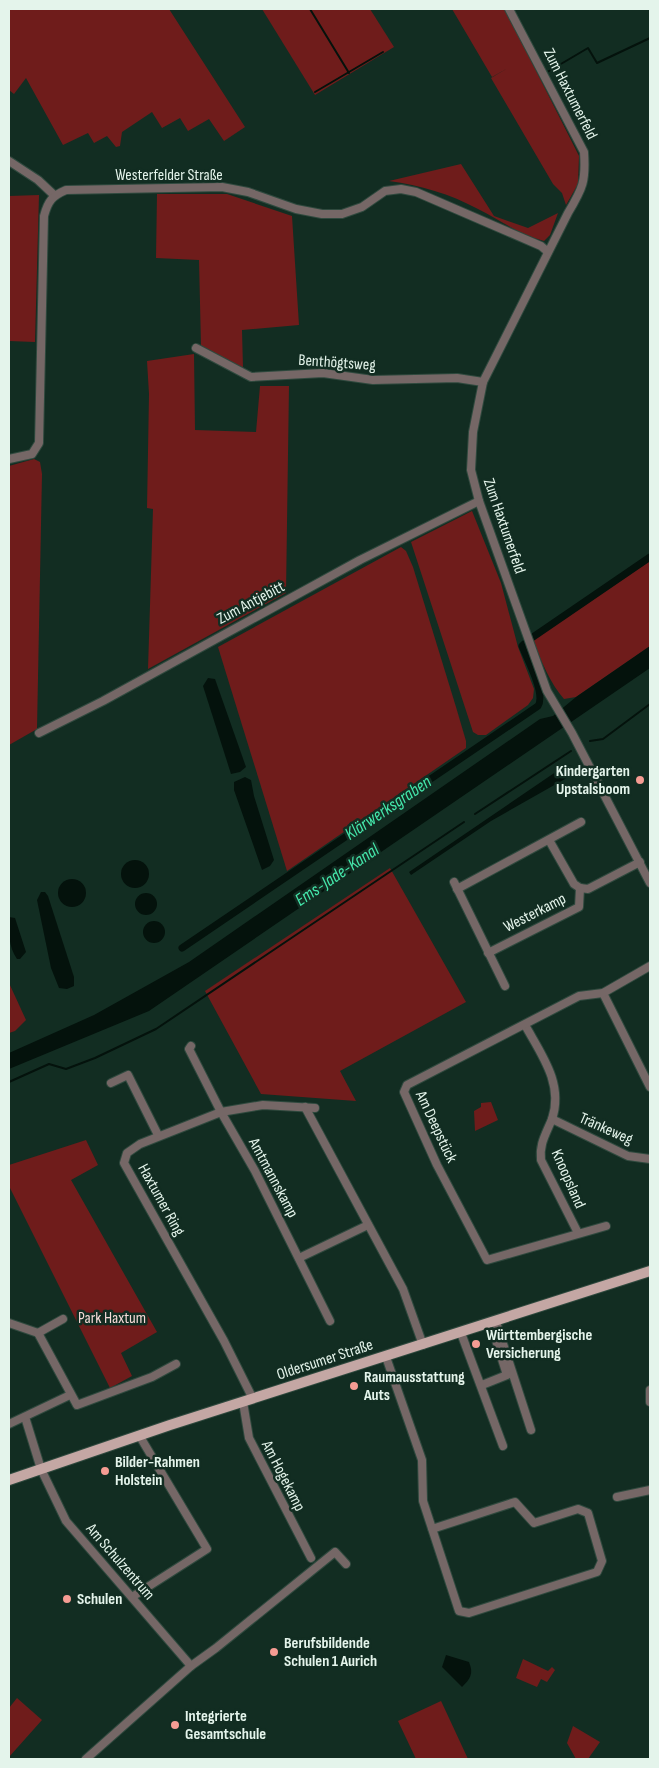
<svg xmlns="http://www.w3.org/2000/svg" width="659" height="1768" font-family="'Sofia Sans Condensed',sans-serif">
<style>
.green{fill:#6f1c1b}
.water{fill:#04120c}
.lines{fill:none;stroke-linecap:round;stroke-linejoin:round}
.stream{stroke:#04120c;stroke-width:2}
.canal{stroke:#04120c;stroke-width:7}
.minor-casing{stroke:#2f493e;stroke-width:10}
.major-casing{stroke:#2f493e;stroke-width:12}
.minor{stroke:#756766;stroke-width:8}
.major{stroke:#c4a7a4;stroke-width:10}
.poi-dot{fill:#f59c93;stroke:#122d22;stroke-width:2}
.labels{text-anchor:middle;dominant-baseline:central;stroke-width:5;stroke-linejoin:round;paint-order:stroke}
.street-label{font-size:16px;fill:#e4f4eb;stroke:#122d22}
.poi-label{font-size:16px;font-weight:bold;fill:#e4f4eb;stroke:#122d22;text-anchor:start}
.park-label{font-size:16px;fill:#f6dad7;stroke:#122d22}
.water-label{font-size:18px;font-style:italic;fill:#45e7ab;stroke:#122d22}
</style>
<rect width="100%" height="100%" fill="#122d22"/>
<g class="green">
<polygon points="9,9 169,9 245,127 224,141 209,119 188,131 180,118 162,128 152,112 122,132 120,146 116,147 107,136 94,143 88,133 63,145 26,78 14,94 9,90"/>
<polygon points="262,9 370,9 394,47 315,95"/>
<polygon points="452,9 505,9 579,156 578,184 566,205 562,193 553,184 491,78 508,68 492,77"/>
<path d="M 461,164 L 494,216 L 528,228 L 558,213 L 550,235 L 544,241 C 518,234 500,220 478,209 C 450,194 420,185 389,181 Z"/>
<polygon points="157,194 227,194 292,216 299,325 242,330 243,368 201,346 199,260 156,258"/>
<polygon points="39,195 35,342 9,341 9,196"/>
<polygon points="194,354 195,430 256,432 260,386 289,386 286,593 148,669 153,509 147,508 149,394 147,361"/>
<polygon points="34,459 40,462 42,474 37,729 9,745 9,466"/>
<polygon points="472,511 501,583 518,647 534,689 533,698 528,705 486,735 478,735 473,732 411,542"/>
<polygon points="401,547 406,551 413,567 456,707 466,741 466,748 287,871 218,647"/>
<path d="M 650,561 L 650,646 L 576,697 L 564,699 C 550,683 542,662 533,642 L 536,638 Z"/>
<polygon points="390,868 466,1002 340,1071 356,1101 261,1094 205,991"/>
<polygon points="9,983 26,1020 15,1031 9,1033"/>
<polygon points="491,1102 498,1120 475,1131 474,1111 481,1107 481,1103"/>
<polygon points="86,1140 98,1165 71,1180 157,1332 121,1353 132,1376 110,1388 9,1186 9,1165"/>
<polygon points="523,1659 548,1671 552,1667 555,1670 547,1682 541,1679 537,1687 516,1678"/>
<polygon points="17,1698 42,1720 9,1757 9,1708"/>
<polygon points="441,1701 442,1703 468,1759 416,1759 398,1721"/>
<polygon points="573,1726 600,1742 588,1759 576,1759 567,1743"/>
</g>
<g class="water">
<polygon points="650,646 650,668 149,1011 9,1069 9,1053 94,1015 189,962 540,719 553,716 576,697"/>
<polygon points="208,678 215,679 246,767 240,772 231,774 203,686"/>
<polygon points="566,765 572,766 574,770 565,779 491,821 411,875 409,872"/>
<polygon points="245,777 251,780 254,796 274,860 270,866 262,870 234,790 234,782"/>
<circle cx="135" cy="874" r="14"/>
<circle cx="72" cy="893" r="14"/>
<polygon points="41,892 45,892 48,896 74,977 74,986 67,989 59,988 51,968 37,900"/>
<circle cx="146" cy="904" r="11"/>
<path d="M 9,917 L 15,918 L 26,952 L 20,959 L 17,959 C 8,946 9,932 9,917 Z"/>
<circle cx="154" cy="932" r="11"/>
<path d="M 446,1655 L 469,1662 C 474,1674 470,1679 462,1687 L 442,1667 Z"/>
</g>
<g class="lines">
<g class="stream">
<polyline points="310,9 349,73"/>
<polyline points="549,71 588,48 597,63 650,38"/>
<polyline points="315,92 383,52"/>
<polyline points="590,741 603,739 650,704"/>
<polyline points="475,814 571,751"/>
<polyline points="9,1082 49,1064 66,1069 95,1058 156,1029 464,822"/>
</g>
<g class="canal">
<polyline points="533,637 650,557"/>
<path d="M 182,948 L 538,706 C 546,694 527,659 522,646 L 524,644"/>
</g>
<g class="minor-casing">
<g id="minor">
<path d="M 509,9 L 584,152 C 586,181 583,188 568,213 L 483,382 L 473,432 L 471,470 L 479,501 L 547,691 L 572,733 L 650,883"/>
<polyline points="9,161 38,180 54,195"/>
<polyline points="196,348 251,377 323,373 373,380 457,378 483,382"/>
<path d="M 9,459 L 32,454 L 39,443 L 44,216 C 48,201 52,196 66,190 L 222,187 L 248,192 L 296,209 L 322,214 L 342,214 L 362,207 L 385,191 L 401,189 L 416,192 L 541,246 L 548,252"/>
<polyline points="39,733 103,701 360,560 479,501"/>
<polyline points="549,840 574,884 580,888 588,889 640,862"/>
<polyline points="454,882 505,986"/>
<polyline points="457,889 581,822"/>
<polyline points="488,953 579,907 580,888"/>
<polyline points="603,993 650,1087"/>
<path d="M 525,1025 C 541,1054 564,1084 552,1119 C 546,1134 539,1144 541,1160 L 578,1233"/>
<polyline points="191,1046 189,1049 221,1112 255,1171 330,1321"/>
<polyline points="111,1083 128,1075 158,1135"/>
<polyline points="305,1107 403,1289 423,1345"/>
<polyline points="552,1119 628,1156 650,1159"/>
<polyline points="606,1226 487,1260 437,1165 404,1092 407,1085 579,996 603,993 650,966"/>
<polyline points="299,1258 368,1225"/>
<polyline points="496,1322 531,1430"/>
<polyline points="9,1323 38,1333 77,1405 152,1377 176,1364"/>
<polyline points="38,1333 63,1319"/>
<polyline points="461,1333 503,1446"/>
<polyline points="386,1357 422,1460 423,1501 459,1611 469,1613 597,1572 602,1561 588,1513 578,1509 534,1523 515,1502 432,1529"/>
<polyline points="482,1385 507,1375 494,1334"/>
<polyline points="650,1390 650,1402"/>
<polyline points="253,1399 224,1341 124,1163 127,1153 140,1144 221,1112 263,1105 315,1108"/>
<polyline points="243,1402 249,1438 311,1558"/>
<polyline points="25,1417 41,1469 66,1521 191,1666 216,1648 335,1552 346,1564"/>
<polyline points="9,1424 70,1395"/>
<polyline points="617,1497 650,1490"/>
<polyline points="132,1597 207,1549 139,1435"/>
<polyline points="86,1759 191,1666"/>
</g>
</g>
<g class="major-casing">
<polyline id="major" points="9,1480 170,1425 650,1271"/>
</g>
<use href="#minor" class="minor"/>
<use href="#major" class="major"/>
</g>
<g class="poi-dot">
<circle cx="640" cy="780" r="5"/>
<circle cx="476" cy="1344" r="5"/>
<circle cx="354" cy="1386" r="5"/>
<circle cx="105" cy="1471" r="5"/>
<circle cx="67" cy="1599" r="5"/>
<circle cx="274" cy="1652" r="5"/>
<circle cx="175" cy="1725" r="5"/>
</g>
<g class="labels">
<g class="street-label">
<text transform="translate(570 94) rotate(63)">Zum Haxtumerfeld</text>
<text x="169" y="175">Westerfelder Straße</text>
<text transform="translate(337 363) rotate(4)">Benthögtsweg</text>
<text transform="translate(504 526) rotate(71)">Zum Haxtumerfeld</text>
<text transform="translate(251 603) rotate(-28)">Zum Antjebitt</text>
<text transform="translate(535 913) rotate(-27)">Westerkamp</text>
<text transform="translate(436 1127) rotate(65)">Am Deepstück</text>
<text transform="translate(606 1129) rotate(24)">Tränkeweg</text>
<text transform="translate(273 1178) rotate(62)">Amtmannskamp</text>
<text transform="translate(568 1179) rotate(66)">Knoopsland</text>
<text transform="translate(161 1200) rotate(61)">Haxtumer Ring</text>
<text transform="translate(325 1360) rotate(-18)">Oldersumer Straße</text>
<text transform="translate(283 1476) rotate(63)">Am Hogekamp</text>
<text transform="translate(120 1562) rotate(49)">Am Schulzentrum</text>
</g>
<g class="poi-label">
<text x="630" y="771" text-anchor="end">Kindergarten<tspan x="630" dy="18">Upstalsboom</tspan></text>
<text x="486" y="1335">Württembergische<tspan x="486" dy="18">Versicherung</tspan></text>
<text x="364" y="1377">Raumausstattung<tspan x="364" dy="18">Auts</tspan></text>
<text x="115" y="1462">Bilder-Rahmen<tspan x="115" dy="18">Holstein</tspan></text>
<text x="77" y="1599">Schulen</text>
<text x="284" y="1643">Berufsbildende<tspan x="284" dy="18">Schulen 1 Aurich</tspan></text>
<text x="185" y="1716">Integrierte<tspan x="185" dy="18">Gesamtschule</tspan></text>
</g>
<g class="park-label">
<text x="112" y="1318">Park Haxtum</text>
</g>
<g class="water-label">
<text transform="translate(388 808) rotate(-34)">Klärwerksgraben</text>
<text transform="translate(337 875) rotate(-34)">Ems-Jade-Kanal</text>
</g>
</g>
<rect width="659" height="1768" fill="none" stroke="#e4f4eb" stroke-width="20"/>
</svg>
